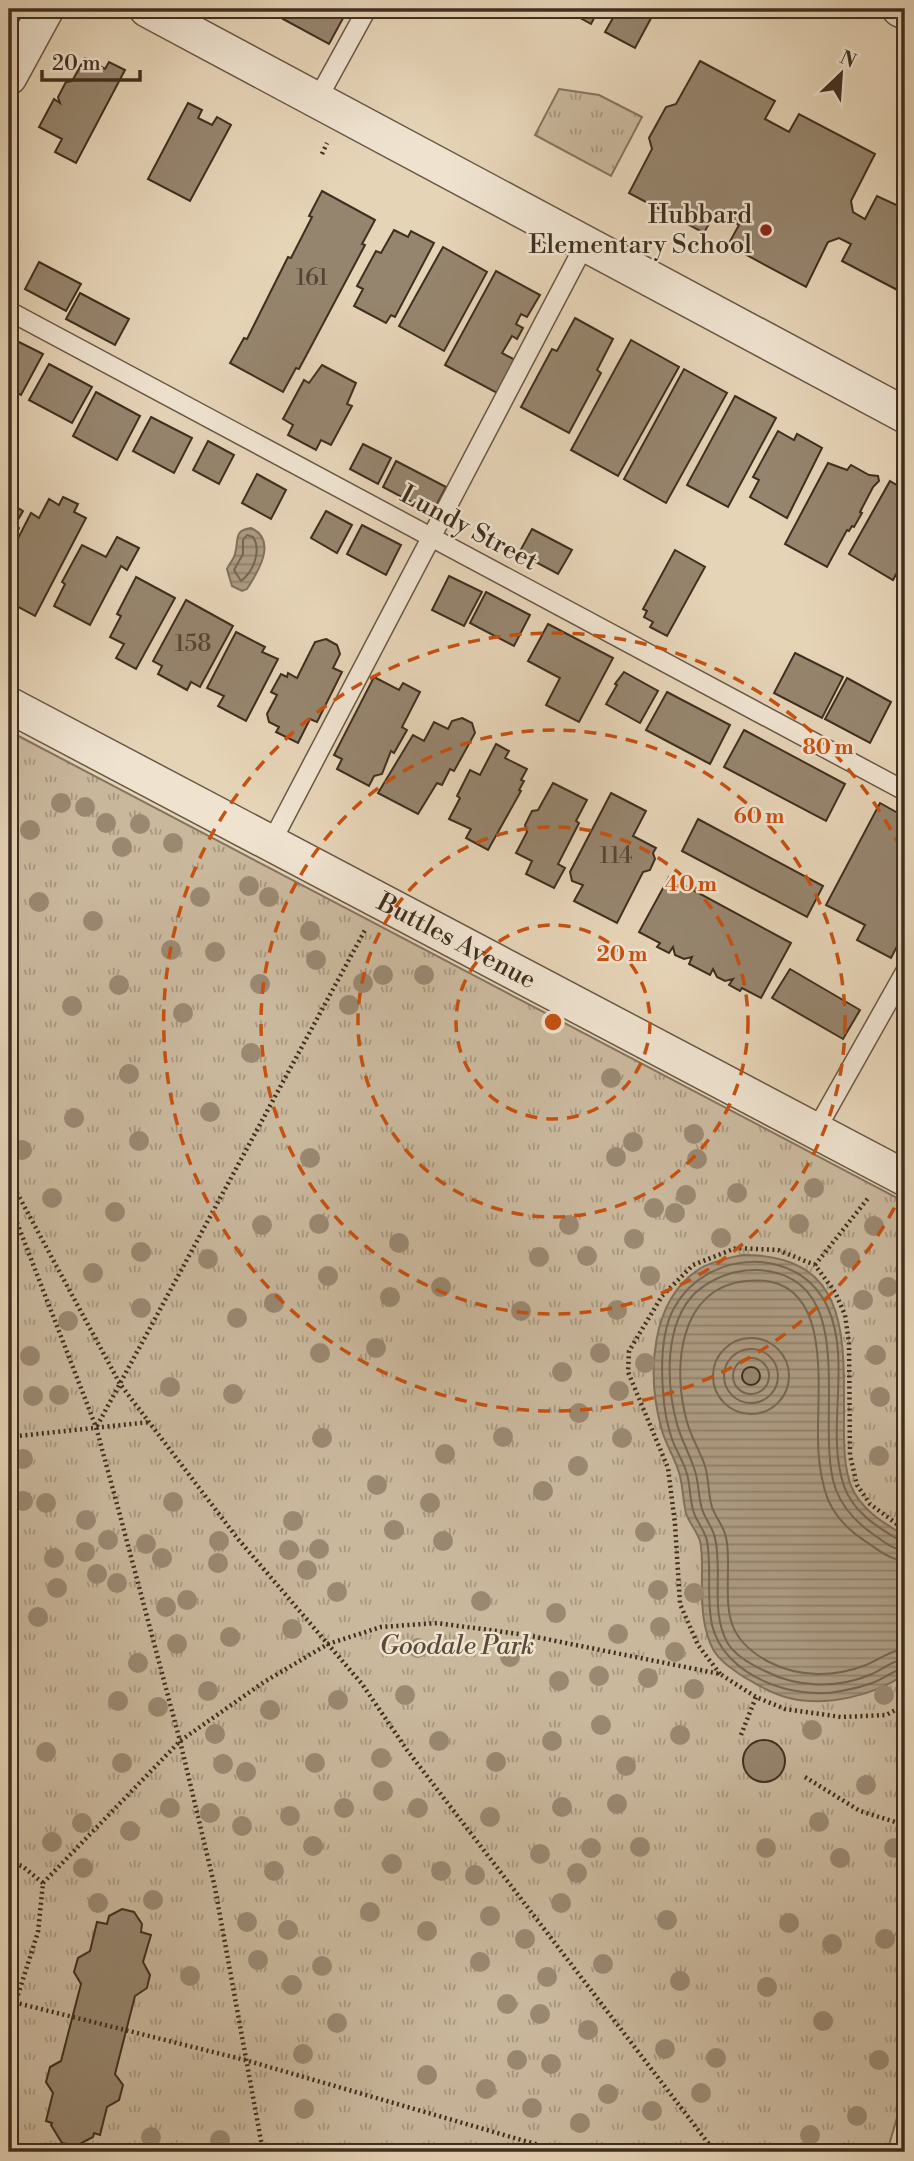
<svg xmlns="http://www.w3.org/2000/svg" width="914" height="2161" font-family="'Libre Bodoni',serif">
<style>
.grass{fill:url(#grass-tufts);stroke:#84745e;stroke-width:2}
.water{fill:url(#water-rules);stroke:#81705b;stroke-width:2}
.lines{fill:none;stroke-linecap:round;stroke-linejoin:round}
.shore{stroke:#766651;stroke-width:2}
.building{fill:#96856e;stroke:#3f2f1f;stroke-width:2}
.lane-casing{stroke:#695845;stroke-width:21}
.street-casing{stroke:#695845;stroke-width:38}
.path{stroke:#3f2f1f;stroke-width:4.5;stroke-dasharray:2 3.5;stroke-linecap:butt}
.lane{stroke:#efe3d0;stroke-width:18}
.street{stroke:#efe3d0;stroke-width:35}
.tree{fill:#9a8871}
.ring{fill:none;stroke:#c65110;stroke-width:3.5;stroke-dasharray:12 9}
.poi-dot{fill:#8f2418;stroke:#efe3d0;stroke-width:2.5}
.labels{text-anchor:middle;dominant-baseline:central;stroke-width:5;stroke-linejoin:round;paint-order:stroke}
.number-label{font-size:23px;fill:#543}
.poi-label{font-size:26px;fill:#3f2f1f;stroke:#efe3d0;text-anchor:end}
.street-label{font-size:26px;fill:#3f2f1f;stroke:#efe3d0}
.park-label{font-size:26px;font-style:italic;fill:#5b4a38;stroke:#efe3d0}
.centre{fill:#c65110;stroke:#efe3d0;stroke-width:3.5}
.ring-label{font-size:21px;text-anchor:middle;font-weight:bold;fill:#c65110;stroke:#efe3d0;stroke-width:5;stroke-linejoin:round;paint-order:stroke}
</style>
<defs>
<pattern id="grass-tufts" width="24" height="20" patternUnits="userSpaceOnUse" patternTransform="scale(1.75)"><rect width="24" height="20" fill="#cab89d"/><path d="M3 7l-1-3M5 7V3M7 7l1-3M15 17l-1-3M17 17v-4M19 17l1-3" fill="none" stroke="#a5967f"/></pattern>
<pattern id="water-rules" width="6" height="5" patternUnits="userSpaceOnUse" patternTransform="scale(1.75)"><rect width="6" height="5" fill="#ad9c83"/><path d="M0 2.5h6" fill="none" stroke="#8e806b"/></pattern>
</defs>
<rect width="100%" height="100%" fill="#e6d4b7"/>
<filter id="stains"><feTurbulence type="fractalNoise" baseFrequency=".00286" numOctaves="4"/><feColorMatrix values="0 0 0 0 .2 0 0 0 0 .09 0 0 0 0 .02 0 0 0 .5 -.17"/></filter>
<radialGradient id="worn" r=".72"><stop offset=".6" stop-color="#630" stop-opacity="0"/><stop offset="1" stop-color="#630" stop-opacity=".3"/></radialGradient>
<g class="grass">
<polygon points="559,89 599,95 642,117 611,176 535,135"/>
<polygon points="9,731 905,1202 905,2090 887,2152 9,2152"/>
</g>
<g class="water">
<path d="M 251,528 C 278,540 258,572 247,589 L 242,591 L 232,586 L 227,569 C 229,564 234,559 235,554 C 239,541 233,530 251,528 Z"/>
<path d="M 742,1255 C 849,1254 844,1335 844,1417 C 844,1439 843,1464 851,1486 C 861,1510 884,1523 905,1536 L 905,1674 C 874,1696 826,1707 789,1698 C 772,1694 756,1684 741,1675 C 731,1668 720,1661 714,1651 C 700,1626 702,1595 702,1567 C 702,1559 702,1549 700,1541 C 697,1531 689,1523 686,1513 C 683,1501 683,1488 680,1476 C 676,1459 665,1444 661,1427 C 647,1374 650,1299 701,1268 C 713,1261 728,1258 742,1255 Z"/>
</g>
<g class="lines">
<g class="shore">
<path d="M 247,535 L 253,537 C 262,551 253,572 241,581 L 234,570 L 243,554 L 243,540 Z"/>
<circle cx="751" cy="1376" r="38"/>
<circle cx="751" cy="1376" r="27"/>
<circle cx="751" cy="1376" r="18"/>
<path d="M 905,1541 L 899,1540 C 877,1527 853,1512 844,1486 C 825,1431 852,1362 828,1308 C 799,1244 706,1249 674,1308 C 661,1332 661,1364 663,1391 C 664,1408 667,1426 673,1442 C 677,1452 683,1461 686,1471 C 691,1484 689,1499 694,1513 C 697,1522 705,1531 707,1541 C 712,1569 706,1597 712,1625 C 724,1676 794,1701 841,1691 C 851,1689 862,1687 872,1683 C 883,1679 894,1670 905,1668"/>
<path d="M 905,1550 C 893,1550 883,1541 873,1534 C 857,1523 843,1508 836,1490 C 812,1425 865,1276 758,1270 C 735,1269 712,1278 695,1293 C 664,1324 666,1384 677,1424 C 681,1439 689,1453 694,1468 C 699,1481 698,1496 702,1509 C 705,1519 713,1528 715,1538 C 723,1572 710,1610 727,1642 C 734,1655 752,1665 765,1671 C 798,1688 837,1689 872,1674 C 883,1669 893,1660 905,1660"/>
<path d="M 905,1561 C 891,1560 879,1551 868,1543 C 849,1531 831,1513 825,1491 C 820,1473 818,1456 818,1438 C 817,1383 834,1271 746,1281 C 678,1288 672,1369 687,1422 C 691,1437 700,1451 705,1466 C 709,1479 708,1494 712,1507 C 715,1516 721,1523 724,1531 C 728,1540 728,1553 728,1562 C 728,1609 722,1637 769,1662 C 800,1678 835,1677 866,1665 C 880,1659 891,1650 905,1649"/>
</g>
</g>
<g class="building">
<polygon points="288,9 348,9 329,44 283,19"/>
<polygon points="564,9 599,9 591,24"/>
<polygon points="618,9 656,9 635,48 605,32"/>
<polygon points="85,58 105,69 109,62 125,70 76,163 55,152 62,139 39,127 54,99 60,103 58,97 66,82 72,81"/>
<polygon points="700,61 775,101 765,119 789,132 799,114 875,154 851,201 853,212 865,219 877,196 905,209 905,294 842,261 851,244 839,238 828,242 806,287 728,245 739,225 715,212 704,233 629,193 652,149 649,138 666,107 676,104"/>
<polygon points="188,103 202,110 198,118 212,125 217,117 231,125 190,201 148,179"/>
<polygon points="322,191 375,220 362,244 365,245 299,369 296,368 283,392 230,363 244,338 247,339 288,257 291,258 312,217 309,216"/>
<polygon points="394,230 408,237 411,231 434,243 395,317 391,315 386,323 354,306 363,289 357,286 376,251 381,253"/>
<polygon points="443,247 487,272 444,351 399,326"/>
<polygon points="39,262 81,284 66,311 25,289"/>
<polygon points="496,271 540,295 527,317 521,314 516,324 523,328 517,339 512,336 502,353 515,360 497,393 445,365"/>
<polygon points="80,293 129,319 115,345 66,319"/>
<polygon points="575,318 613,339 597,370 601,373 569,433 521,407 552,349 557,351"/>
<polygon points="9,337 43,354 21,395 9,389"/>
<polygon points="631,340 679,367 618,476 571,450"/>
<polygon points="49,364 92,387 72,423 29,400"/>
<polygon points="322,365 356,383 347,404 352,406 331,445 321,440 316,450 288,435 293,425 283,419 304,380 309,383"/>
<polygon points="684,369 727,393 666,503 624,479"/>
<polygon points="96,392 140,416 117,460 73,436"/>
<polygon points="735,396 776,418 728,507 687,485"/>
<polygon points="151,417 192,438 174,473 133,451"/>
<polygon points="778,431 794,440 797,434 822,448 787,518 750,497 759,480 753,477"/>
<polygon points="208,441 234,455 219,484 193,470"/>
<polygon points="363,444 391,458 378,484 350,469"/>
<polygon points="396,461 446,487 432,513 383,487"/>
<polygon points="828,463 847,470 851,465 869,475 878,476 879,481 873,487 860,512 862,513 854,527 852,526 849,531 847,530 827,567 785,544"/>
<polygon points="257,474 286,490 271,519 242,503"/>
<polygon points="890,481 905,490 905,558 893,580 849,554"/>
<polygon points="63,497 78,504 74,512 86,518 35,616 9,602 9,556 31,513 39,518 49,499 59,505"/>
<polygon points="9,503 23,511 15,525 19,528 9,548"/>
<polygon points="326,511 352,525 337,553 311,538"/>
<polygon points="362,525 401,545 386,575 347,554"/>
<polygon points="532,529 572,550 558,574 519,553"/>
<polygon points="117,537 139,548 127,570 121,566 90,625 54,606 65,584 62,582 82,545 106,557"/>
<polygon points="675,550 705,567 667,636 650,627 653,622 644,617 647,611 643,609"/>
<polygon points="449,576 482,592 464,626 432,610"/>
<polygon points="136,577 175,598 136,669 116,658 124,644 110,637 121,616 117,614"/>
<polygon points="486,592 530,615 514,646 470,623"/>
<polygon points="186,600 233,626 200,687 191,682 187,690 158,674 162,666 153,661"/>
<polygon points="548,624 613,658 579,722 546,705 560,678 528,661"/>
<polygon points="236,632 265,647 262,652 278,659 246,721 218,706 224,696 207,688"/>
<polygon points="326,639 337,645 340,654 333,668 342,672 317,722 310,719 298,743 276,732 279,727 269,722 267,714 277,695 271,692 281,674 287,677 288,673 297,678 315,642"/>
<polygon points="795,653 843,677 822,718 774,693"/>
<polygon points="624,672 658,691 640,723 606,704 617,685 615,684"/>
<polygon points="374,677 399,690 403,683 420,692 402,727 407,730 394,753 391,751 382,774 374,776 369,786 337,769 342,759 334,755"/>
<polygon points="847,678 891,702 870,743 825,719"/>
<polygon points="667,692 730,725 710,764 646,730"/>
<polygon points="462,718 472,723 475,733 454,771 450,769 442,785 437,783 418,814 378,793 413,735 424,741 434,722 448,729 452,721"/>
<polygon points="744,730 845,784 826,821 724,767"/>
<polygon points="496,744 509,751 505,758 527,769 521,780 524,781 519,790 521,791 488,850 466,838 471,829 449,819 460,798 457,796 470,770 480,775"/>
<polygon points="553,783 587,800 576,821 579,823 558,864 565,868 554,888 526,874 532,861 516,853 527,832 525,825 532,811 538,810"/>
<polygon points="611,793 646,811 633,836 656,848 653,853 655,859 650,870 643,872 617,923 574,901 583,885 572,881 570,872"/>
<polygon points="880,803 905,817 905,931 891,958 857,940 865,925 826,905"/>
<polygon points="698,819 823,886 807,917 682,851"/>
<polygon points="669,877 791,943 761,998 742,988 740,991 729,985 733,979 725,981 717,977 713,969 710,975 689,964 692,957 684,959 675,955 673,947 669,953 657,947 660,943 639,932"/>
<polygon points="790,969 860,1010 843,1039 772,998"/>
<circle cx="751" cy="1376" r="9"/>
<circle cx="764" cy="1761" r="21"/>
<polygon points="122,1909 134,1912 142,1924 141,1932 151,1935 143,1962 150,1975 147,1988 135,1996 115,2074 123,2085 119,2100 107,2107 100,2135 94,2133 93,2137 76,2146 62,2143 51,2125 52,2123 46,2121 53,2093 46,2082 50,2067 61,2061 81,1984 74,1972 78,1958 90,1951 97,1922 107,1924 109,1916"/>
</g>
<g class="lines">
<g class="lane-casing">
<g id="lane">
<polyline points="317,100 367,9"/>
<polyline points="9,311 905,791"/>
<polyline points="271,843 585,244"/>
<polyline points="816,1130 905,972"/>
</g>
</g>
<g class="street-casing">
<g id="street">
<polyline points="147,9 905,415"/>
<polyline points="900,9 905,11"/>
<polyline points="9,77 46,9"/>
<path id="s1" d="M 9,705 L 905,1178"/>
</g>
</g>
<g class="path">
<polyline points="322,154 327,143"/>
<polyline points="9,1178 120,1384 238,1539 362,1684 407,1750 715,2152"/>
<polyline points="9,1202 96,1427 121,1519 180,1741 215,1888 263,2152"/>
<polyline points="815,1265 869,1197"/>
<polyline points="97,1426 365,930"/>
<polyline points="9,1437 150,1422"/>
<polyline points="720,1674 698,1645 680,1604 675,1524 668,1468 628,1372 629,1351 662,1296 693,1265 736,1248 778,1250 815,1265 835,1292 845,1315 849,1343 850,1455 857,1485 870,1504 905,1530"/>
<polyline points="741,1735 756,1697"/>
<polyline points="805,1777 860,1811 905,1825"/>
<polyline points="9,1862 22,1866 43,1883 38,1932 9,2023"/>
<polyline points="43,1883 180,1741 264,1682 328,1644 381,1627 437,1623 526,1635 720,1674 756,1697 785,1709 841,1717 886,1715 905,1705"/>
<polyline points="9,2001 245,2060 563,2152"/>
</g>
<use href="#lane" class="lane"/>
<use href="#street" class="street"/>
</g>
<g class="tree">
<circle cx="61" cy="803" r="10"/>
<circle cx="85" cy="807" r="10"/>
<circle cx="106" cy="823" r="10"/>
<circle cx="140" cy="824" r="10"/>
<circle cx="30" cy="830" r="10"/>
<circle cx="173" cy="843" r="10"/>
<circle cx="122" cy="847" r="10"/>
<circle cx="249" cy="886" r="10"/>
<circle cx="200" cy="897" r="10"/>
<circle cx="269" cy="897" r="10"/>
<circle cx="39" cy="902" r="10"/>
<circle cx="93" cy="921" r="10"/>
<circle cx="310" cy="931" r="10"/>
<circle cx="171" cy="950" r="10"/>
<circle cx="215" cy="952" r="10"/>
<circle cx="316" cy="960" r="10"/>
<circle cx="383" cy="975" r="10"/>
<circle cx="424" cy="975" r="10"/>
<circle cx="363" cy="983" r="10"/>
<circle cx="260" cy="984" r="10"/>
<circle cx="119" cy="985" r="10"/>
<circle cx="349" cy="1005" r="10"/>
<circle cx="72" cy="1006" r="10"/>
<circle cx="183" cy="1013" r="10"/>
<circle cx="251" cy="1053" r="10"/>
<circle cx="129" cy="1074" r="10"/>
<circle cx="611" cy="1078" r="10"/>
<circle cx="210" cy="1112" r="10"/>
<circle cx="74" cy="1118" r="10"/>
<circle cx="694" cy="1134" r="10"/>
<circle cx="139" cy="1141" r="10"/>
<circle cx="633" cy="1142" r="10"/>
<circle cx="22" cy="1150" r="10"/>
<circle cx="616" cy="1157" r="10"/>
<circle cx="310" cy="1158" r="10"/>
<circle cx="697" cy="1159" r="10"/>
<circle cx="814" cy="1188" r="10"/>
<circle cx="737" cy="1193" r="10"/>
<circle cx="686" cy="1195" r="10"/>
<circle cx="52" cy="1198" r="10"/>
<circle cx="654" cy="1208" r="10"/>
<circle cx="115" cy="1212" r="10"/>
<circle cx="675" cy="1213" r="10"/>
<circle cx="319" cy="1224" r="10"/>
<circle cx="799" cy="1224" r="10"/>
<circle cx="262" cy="1225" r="10"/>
<circle cx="569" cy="1225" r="10"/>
<circle cx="874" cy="1226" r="10"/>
<circle cx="721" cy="1238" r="10"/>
<circle cx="634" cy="1239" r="10"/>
<circle cx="399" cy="1243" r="10"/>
<circle cx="141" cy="1252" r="10"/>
<circle cx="587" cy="1256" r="10"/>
<circle cx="539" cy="1257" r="10"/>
<circle cx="850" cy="1258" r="10"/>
<circle cx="208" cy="1259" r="10"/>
<circle cx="93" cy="1273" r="10"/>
<circle cx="328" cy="1276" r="10"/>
<circle cx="650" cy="1276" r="10"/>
<circle cx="441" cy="1287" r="10"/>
<circle cx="888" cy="1287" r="10"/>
<circle cx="390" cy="1297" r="10"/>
<circle cx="863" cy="1300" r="10"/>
<circle cx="274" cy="1303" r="10"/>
<circle cx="141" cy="1308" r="10"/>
<circle cx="617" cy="1310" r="10"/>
<circle cx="521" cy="1311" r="10"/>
<circle cx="237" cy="1318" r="10"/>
<circle cx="68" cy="1321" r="10"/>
<circle cx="376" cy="1348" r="10"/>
<circle cx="320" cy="1353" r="10"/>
<circle cx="600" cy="1353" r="10"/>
<circle cx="876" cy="1355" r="10"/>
<circle cx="30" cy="1356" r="10"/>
<circle cx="645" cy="1363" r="10"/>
<circle cx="562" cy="1372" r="10"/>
<circle cx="170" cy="1387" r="10"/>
<circle cx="619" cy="1391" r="10"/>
<circle cx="233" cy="1394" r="10"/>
<circle cx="59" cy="1395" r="10"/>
<circle cx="33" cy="1396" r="10"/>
<circle cx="880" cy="1397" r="10"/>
<circle cx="579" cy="1413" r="10"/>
<circle cx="503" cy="1437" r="10"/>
<circle cx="322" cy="1438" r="10"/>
<circle cx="622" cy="1438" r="10"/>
<circle cx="445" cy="1454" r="10"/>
<circle cx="879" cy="1456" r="10"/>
<circle cx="23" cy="1459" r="10"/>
<circle cx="578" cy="1466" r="10"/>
<circle cx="377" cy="1485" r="10"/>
<circle cx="543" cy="1491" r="10"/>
<circle cx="23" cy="1501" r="10"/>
<circle cx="173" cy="1502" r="10"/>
<circle cx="46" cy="1503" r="10"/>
<circle cx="430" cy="1503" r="10"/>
<circle cx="86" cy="1520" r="10"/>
<circle cx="293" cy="1521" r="10"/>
<circle cx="394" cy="1530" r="10"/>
<circle cx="645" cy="1532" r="10"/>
<circle cx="108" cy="1540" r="10"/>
<circle cx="219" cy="1541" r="10"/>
<circle cx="443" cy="1541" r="10"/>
<circle cx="146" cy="1544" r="10"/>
<circle cx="319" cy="1549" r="10"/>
<circle cx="289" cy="1550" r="10"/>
<circle cx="85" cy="1552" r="10"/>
<circle cx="54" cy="1558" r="10"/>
<circle cx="162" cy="1558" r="10"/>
<circle cx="218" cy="1563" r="10"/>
<circle cx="307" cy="1570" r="10"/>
<circle cx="97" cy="1574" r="10"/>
<circle cx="117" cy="1583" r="10"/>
<circle cx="57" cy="1588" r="10"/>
<circle cx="658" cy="1590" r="10"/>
<circle cx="337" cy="1592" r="10"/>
<circle cx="694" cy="1593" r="10"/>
<circle cx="187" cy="1600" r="10"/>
<circle cx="481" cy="1601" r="10"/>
<circle cx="166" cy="1607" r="10"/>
<circle cx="556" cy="1613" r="10"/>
<circle cx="38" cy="1617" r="10"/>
<circle cx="660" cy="1627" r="10"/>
<circle cx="292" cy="1629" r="10"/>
<circle cx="618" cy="1634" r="10"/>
<circle cx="230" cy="1637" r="10"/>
<circle cx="177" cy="1644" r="10"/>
<circle cx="418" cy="1648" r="10"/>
<circle cx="675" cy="1652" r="10"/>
<circle cx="510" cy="1657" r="10"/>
<circle cx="138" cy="1663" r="10"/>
<circle cx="599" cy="1676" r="10"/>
<circle cx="648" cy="1678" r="10"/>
<circle cx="559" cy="1681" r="10"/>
<circle cx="694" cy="1689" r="10"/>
<circle cx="208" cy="1691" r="10"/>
<circle cx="405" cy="1695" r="10"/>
<circle cx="884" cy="1695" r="10"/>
<circle cx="338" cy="1700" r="10"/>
<circle cx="118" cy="1701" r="10"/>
<circle cx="158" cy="1707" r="10"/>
<circle cx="270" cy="1710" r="10"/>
<circle cx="601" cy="1725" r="10"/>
<circle cx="812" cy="1730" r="10"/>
<circle cx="215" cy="1734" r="10"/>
<circle cx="680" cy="1735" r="10"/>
<circle cx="439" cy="1741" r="10"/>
<circle cx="552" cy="1741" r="10"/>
<circle cx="46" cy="1752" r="10"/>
<circle cx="381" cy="1758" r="10"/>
<circle cx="496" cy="1762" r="10"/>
<circle cx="122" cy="1763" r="10"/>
<circle cx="315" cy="1763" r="10"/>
<circle cx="223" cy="1764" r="10"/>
<circle cx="626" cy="1766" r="10"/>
<circle cx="246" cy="1772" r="10"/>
<circle cx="866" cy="1785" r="10"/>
<circle cx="383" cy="1791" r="10"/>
<circle cx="617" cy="1804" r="10"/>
<circle cx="562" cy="1807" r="10"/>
<circle cx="170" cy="1808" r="10"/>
<circle cx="344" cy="1808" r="10"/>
<circle cx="418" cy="1808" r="10"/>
<circle cx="210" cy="1813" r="10"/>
<circle cx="290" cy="1816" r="10"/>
<circle cx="490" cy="1817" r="10"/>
<circle cx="819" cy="1822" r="10"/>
<circle cx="82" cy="1823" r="10"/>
<circle cx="242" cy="1826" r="10"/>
<circle cx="130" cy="1831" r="10"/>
<circle cx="52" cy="1842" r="10"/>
<circle cx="313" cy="1846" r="10"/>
<circle cx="640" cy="1847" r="10"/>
<circle cx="591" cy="1848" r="10"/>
<circle cx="766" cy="1848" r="10"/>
<circle cx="894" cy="1848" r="10"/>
<circle cx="540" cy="1854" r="10"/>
<circle cx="840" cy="1858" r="10"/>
<circle cx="392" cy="1864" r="10"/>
<circle cx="83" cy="1868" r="10"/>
<circle cx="274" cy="1871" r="10"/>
<circle cx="441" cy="1871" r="10"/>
<circle cx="577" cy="1873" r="10"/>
<circle cx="475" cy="1875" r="10"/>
<circle cx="153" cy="1900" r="10"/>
<circle cx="98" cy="1903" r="10"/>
<circle cx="561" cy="1903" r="10"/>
<circle cx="370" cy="1912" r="10"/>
<circle cx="490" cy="1916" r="10"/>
<circle cx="667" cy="1920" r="10"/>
<circle cx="247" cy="1922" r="10"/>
<circle cx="789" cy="1923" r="10"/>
<circle cx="288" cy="1930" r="10"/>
<circle cx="427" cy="1931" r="10"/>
<circle cx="525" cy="1939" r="10"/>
<circle cx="885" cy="1939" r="10"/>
<circle cx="832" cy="1944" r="10"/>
<circle cx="258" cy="1960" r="10"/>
<circle cx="480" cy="1962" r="10"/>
<circle cx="603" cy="1964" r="10"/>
<circle cx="322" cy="1966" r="10"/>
<circle cx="190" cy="1976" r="10"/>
<circle cx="547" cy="1977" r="10"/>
<circle cx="680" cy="1981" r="10"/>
<circle cx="292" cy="1985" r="10"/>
<circle cx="767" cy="1987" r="10"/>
<circle cx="507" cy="2004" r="10"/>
<circle cx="540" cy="2014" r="10"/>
<circle cx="823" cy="2021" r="10"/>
<circle cx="337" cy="2023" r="10"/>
<circle cx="588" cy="2030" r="10"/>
<circle cx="665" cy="2049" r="10"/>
<circle cx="303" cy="2054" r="10"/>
<circle cx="716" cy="2058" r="10"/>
<circle cx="517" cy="2060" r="10"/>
<circle cx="879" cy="2060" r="10"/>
<circle cx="551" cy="2064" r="10"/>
<circle cx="427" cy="2075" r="10"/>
<circle cx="486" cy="2089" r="10"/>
<circle cx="701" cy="2093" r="10"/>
<circle cx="608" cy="2094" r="10"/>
<circle cx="532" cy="2108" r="10"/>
<circle cx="304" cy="2109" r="10"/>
<circle cx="652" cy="2111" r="10"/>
<circle cx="857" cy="2116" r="10"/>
<circle cx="580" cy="2123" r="10"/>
<circle cx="810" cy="2135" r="10"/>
<circle cx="151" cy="2137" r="10"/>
<circle cx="220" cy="2140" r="10"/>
</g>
<g class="ring">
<circle cx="553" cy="1022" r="97"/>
<circle cx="553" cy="1022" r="195"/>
<circle cx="553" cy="1022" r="292"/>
<path d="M904 1189A389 389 0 1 1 904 855"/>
</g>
<circle class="poi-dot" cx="766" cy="230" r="7"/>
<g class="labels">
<g class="number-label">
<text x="312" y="278">161</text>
<text x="193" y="644">158</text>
<text x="616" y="856">114</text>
</g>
<g class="poi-label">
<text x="752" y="215">Hubbard<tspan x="752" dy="30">Elementary School</tspan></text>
</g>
<g class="street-label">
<text transform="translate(469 528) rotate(28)">Lundy Street</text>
<text stroke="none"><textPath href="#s1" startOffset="506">Buttles Avenue</textPath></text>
</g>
<g class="park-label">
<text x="457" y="1646">Goodale Park</text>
</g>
</g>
<circle cx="553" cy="1022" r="10" class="centre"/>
<g class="ring-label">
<text x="828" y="754">80 m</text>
<text x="759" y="823">60 m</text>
<text x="691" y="891">40 m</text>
<text x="622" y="961">20 m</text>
</g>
<rect width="914" height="2161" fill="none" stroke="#e6d4b7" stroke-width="35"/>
<rect x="10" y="10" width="893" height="2140" fill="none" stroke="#3f2f1f" stroke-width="3.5"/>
<rect x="18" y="18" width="879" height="2126" fill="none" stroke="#3f2f1f" stroke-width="2"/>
<g transform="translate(841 74) rotate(25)" stroke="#efe3d0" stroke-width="5" paint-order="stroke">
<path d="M0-5L12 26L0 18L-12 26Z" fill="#3f2f1f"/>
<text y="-10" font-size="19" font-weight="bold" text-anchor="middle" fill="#3f2f1f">N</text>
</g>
<path d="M42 70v10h98v-10" fill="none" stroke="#3f2f1f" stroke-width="3.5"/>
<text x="52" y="70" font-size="21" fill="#3f2f1f" stroke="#efe3d0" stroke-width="5" paint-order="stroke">20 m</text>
<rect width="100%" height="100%" filter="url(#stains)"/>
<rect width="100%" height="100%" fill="url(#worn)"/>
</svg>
